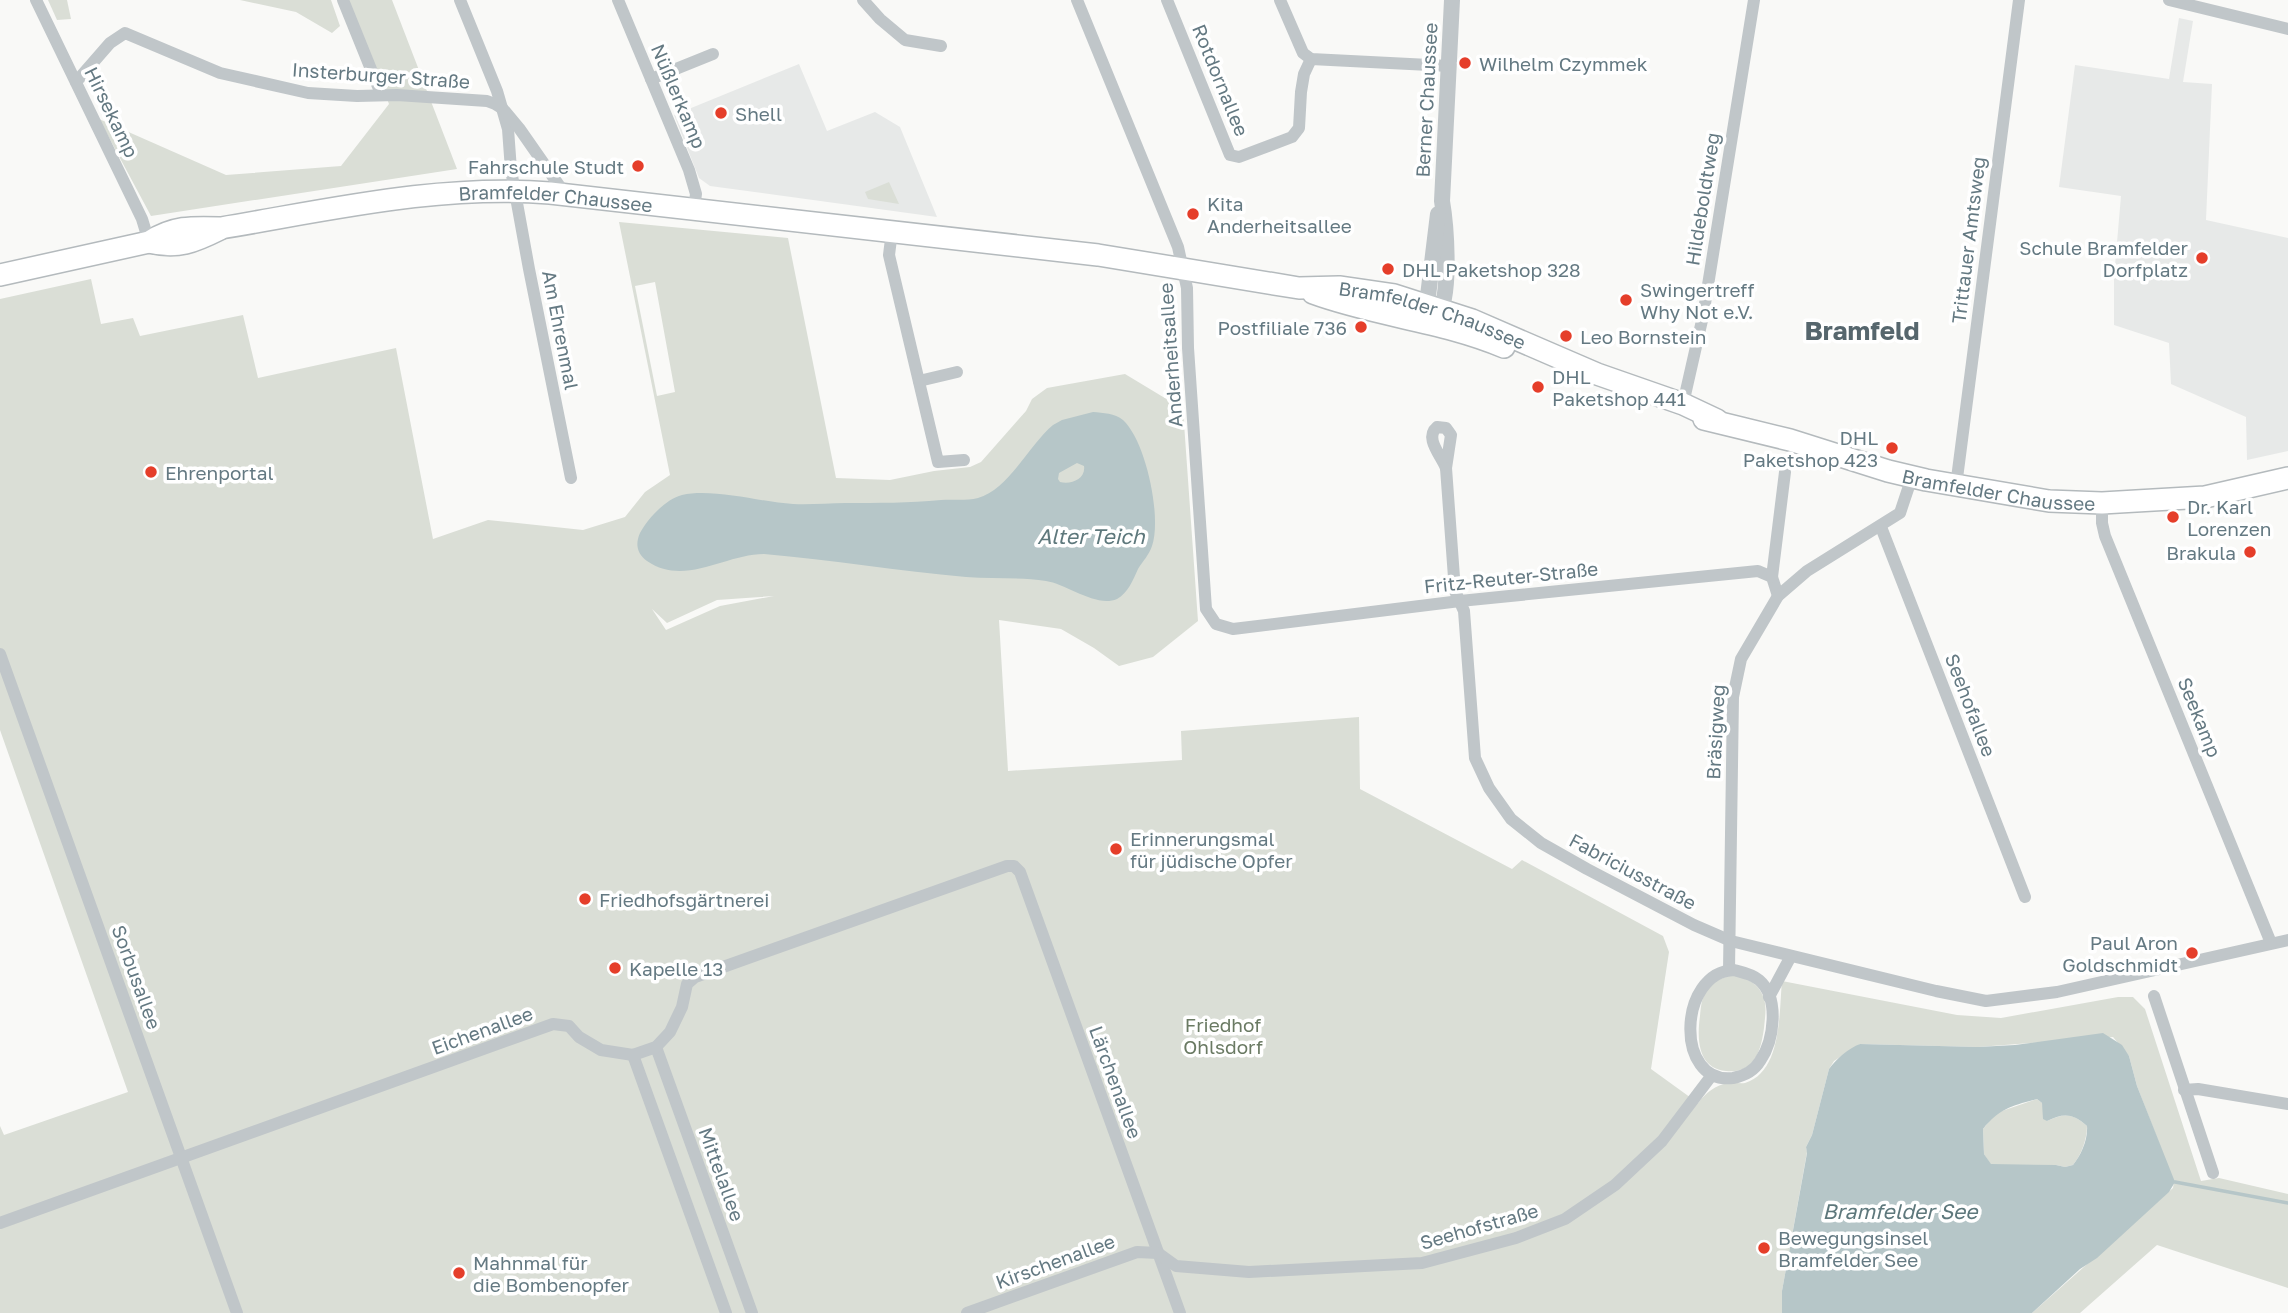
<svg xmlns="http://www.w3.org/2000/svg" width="2288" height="1313" font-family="'Golos Text',sans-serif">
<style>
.built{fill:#e7e9e8}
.green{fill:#daded6;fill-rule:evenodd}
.water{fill:#b6c6c8;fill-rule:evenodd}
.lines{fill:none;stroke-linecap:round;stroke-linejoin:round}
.stream{stroke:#b6c6c8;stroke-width:3.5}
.primary-casing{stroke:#b4babd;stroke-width:24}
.minor{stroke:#c0c6c9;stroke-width:12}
.tertiary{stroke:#c0c6c9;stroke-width:16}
.primary{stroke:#fff;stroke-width:21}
.poi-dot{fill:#e53e2a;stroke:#fff;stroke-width:2.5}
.labels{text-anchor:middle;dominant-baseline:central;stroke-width:7;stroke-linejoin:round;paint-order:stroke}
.poi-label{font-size:19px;fill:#647982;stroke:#fff;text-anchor:start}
.street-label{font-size:19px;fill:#647982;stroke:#fff}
.park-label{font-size:19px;fill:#6a7a63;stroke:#fff}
.water-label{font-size:21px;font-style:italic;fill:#5e787c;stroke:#fff}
.district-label{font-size:26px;font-weight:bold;fill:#56666d;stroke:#fff}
</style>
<rect width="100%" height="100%" fill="#f9f9f7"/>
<g class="built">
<polygon points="2179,18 2193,21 2183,82 2212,84 2206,220 2288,238 2288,451 2247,460 2246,417 2171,384 2169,343 2114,325 2114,277 2121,196 2059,187 2075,65 2169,79"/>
<polygon points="799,64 827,131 875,112 900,127 937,217 710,186 699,178 674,115"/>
</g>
<g class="green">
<polygon points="48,0 67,0 71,19 57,20"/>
<polygon points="240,0 331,0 340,26 332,33 296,12"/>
<polygon points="348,0 392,0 457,169 151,216 99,119 226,175 341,166 389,104"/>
<polygon points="889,182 899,204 868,199 865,192"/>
<path d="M 619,222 L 788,238 L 836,478 L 890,480 L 934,471 L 970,467 L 981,462 L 1026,411 L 1032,399 L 1047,388 L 1125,374 L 1183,409 L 1198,621 L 1153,657 L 1119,666 L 1094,648 L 1061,629 L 999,620 L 1008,771 L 1182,760 L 1181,731 L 1359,717 L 1360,789 L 1512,869 L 1522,860 L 1663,936 L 1669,952 L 1651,1069 L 1698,1103 C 1706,1093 1715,1085 1729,1083 C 1734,1082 1740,1084 1745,1083 C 1782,1072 1779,1012 1782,981 L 1957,1015 L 2001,1018 L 2118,997 L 2133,997 L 2145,1009 L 2201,1181 L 2219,1178 L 2288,1194 L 2288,1288 L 2157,1245 L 2080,1313 L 2032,1313 L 2173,1188 L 2174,1182 L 2137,1086 L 2129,1056 L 2113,1037 L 1978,1047 L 1860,1044 L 1834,1061 L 1829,1069 L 1812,1135 L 1806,1147 L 1807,1152 L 1782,1291 L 1782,1313 L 0,1313 L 0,1126 L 4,1135 L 128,1092 L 0,730 L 0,299 L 91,279 L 101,324 L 133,318 L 140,336 L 243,315 L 258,378 L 396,348 L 433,539 L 488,520 L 583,530 L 625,517 L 645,492 L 670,475 ZM 655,282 L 675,392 L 657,396 L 635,286 ZM 774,596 L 720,606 L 666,630 L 652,609 L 667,623 L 717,600 Z"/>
<path d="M 1734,975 C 1745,979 1755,981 1761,992 C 1768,1003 1765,1016 1764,1028 C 1761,1050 1755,1074 1726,1071 C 1697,1068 1697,1038 1700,1016 C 1701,1005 1702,994 1710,986 C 1717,979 1725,977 1734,975 Z"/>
<path d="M 2037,1099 L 2042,1103 L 2047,1121 C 2064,1113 2073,1113 2087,1126 C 2087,1140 2081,1155 2073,1165 L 2065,1167 L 2056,1165 L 1991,1165 L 1984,1154 L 1983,1129 L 1996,1113 Z"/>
</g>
<g class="water">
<path d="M 1093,412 C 1103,413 1115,413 1123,420 C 1146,441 1162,517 1152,546 C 1149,555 1143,561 1138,569 C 1133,580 1128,593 1117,599 C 1096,608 1067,584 1046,581 C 1020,577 993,579 966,577 C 899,571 832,560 764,554 C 725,554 685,587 647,561 C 637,554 635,544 640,533 C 648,518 666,499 682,495 C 713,488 760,502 793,504 C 810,505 828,503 846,503 C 878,503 909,503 941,500 C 953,499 966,501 978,498 C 1008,490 1030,444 1053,425 L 1062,420 ZM 1077,463 L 1084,466 C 1086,479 1071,485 1060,482 L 1058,479 L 1059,473 Z"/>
<path d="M 2103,1033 L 2122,1045 L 2129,1056 L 2137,1086 L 2175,1182 L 2169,1192 L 2097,1258 L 2080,1269 L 2032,1313 L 1782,1313 L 1782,1291 L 1807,1153 L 1806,1147 L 1812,1135 L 1829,1069 C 1836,1059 1849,1048 1860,1044 L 1978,1047 L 2015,1045 ZM 2037,1099 L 2042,1103 L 2043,1119 L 2047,1121 C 2063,1113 2073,1113 2087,1126 C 2088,1140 2081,1155 2073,1165 L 2065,1167 L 2056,1165 L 1991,1164 L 1984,1154 L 1983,1129 C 2000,1108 2012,1106 2037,1099 Z"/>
</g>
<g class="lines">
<polyline class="stream" points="2175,1182 2288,1203"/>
<g class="primary-casing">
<g id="primary">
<path d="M 149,242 C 178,249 194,242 220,229"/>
<path id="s1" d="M 0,275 L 149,242 C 174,226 192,227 221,228 C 329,210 440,184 550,193 L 1098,255 L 1299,288 L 1339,287 L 1394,295 L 1472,320 L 1597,374 L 1683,404 L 1717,420"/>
<path d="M 1313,293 C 1375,316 1443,321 1504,347"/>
<path id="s2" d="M 1704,419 L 1790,440 L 1888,471 L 1926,480 L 2049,501 L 2102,503 L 2205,497 L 2288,478"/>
</g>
</g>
<g class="minor">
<polyline points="36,0 142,219 149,242"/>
<polyline points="343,0 381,94"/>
<polyline points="460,0 497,91 508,129 511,170 529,269 571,478"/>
<polyline points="618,0 689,170 696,194 694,208"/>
<polyline points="863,0 880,19 905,40 941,46"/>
<polyline points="1077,0 1178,247 1187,288 1188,348 1206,609 1216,624 1233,629 1460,601 1758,571 1772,577 1778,596"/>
<polyline points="1167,0 1230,155 1239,157 1292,137 1299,128 1301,92 1304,74 1311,59"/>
<polyline points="1280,0 1303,53 1311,59 1449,66"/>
<polyline points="2169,0 2288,29"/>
<polyline points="651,79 713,54"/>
<polyline points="76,82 110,43 125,33 220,73 308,93 357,96 397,95 487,101 495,104 503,109 519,128 565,194"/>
<polyline points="892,231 889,255 938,462 964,460"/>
<polyline points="919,381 957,372"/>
<polyline points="1683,404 1703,316 1754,0"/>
<path d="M 1437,427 L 1446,428 L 1451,435 L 1446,468 C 1441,455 1424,438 1437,427 Z"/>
<polyline points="1446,468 1455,591 1464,611 1475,758 1489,788 1511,819 1541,843 1587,869 1694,925 1731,941 1936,991 1986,1001 2057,992 2288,940"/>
<polyline points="1956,486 2019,0"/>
<polyline points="2102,503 2102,523 2105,536 2271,943"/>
<polyline points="1881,527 2025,897"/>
<polyline points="1772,577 1785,472"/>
<polyline points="0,654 237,1313"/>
<polyline points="1729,970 1733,697 1741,659 1778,596 1807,571 1900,513 1912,477"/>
<path d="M 1734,970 C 1742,972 1752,974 1759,980 C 1780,998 1774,1041 1760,1061 C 1754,1071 1744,1076 1733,1078 C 1674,1085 1678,972 1734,970 Z"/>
<polyline points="2154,996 2213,1173"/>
<polyline points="1769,997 1791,956"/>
<polyline points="656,1047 752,1313"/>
<polyline points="633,1055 726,1313"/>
<polyline points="2184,1090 2198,1089 2288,1104"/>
<polyline points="0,1223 553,1024 569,1026 579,1037 601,1050 633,1055 656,1047 670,1032 682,1007 687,984 695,977 1007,866 1014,866 1020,872 1180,1313"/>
<polyline points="1158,1253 1176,1266 1249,1272 1422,1263 1516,1238 1565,1219 1615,1185 1662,1141 1712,1075"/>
<polyline points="967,1313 1137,1252 1158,1253"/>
</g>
<g class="tertiary">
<path d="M 1437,316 C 1452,300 1446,224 1442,201 L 1452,0"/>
<polyline points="1429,317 1427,304 1438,214"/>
</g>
<use href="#primary" class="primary"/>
</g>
<g class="poi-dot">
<circle cx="1465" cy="63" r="7"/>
<circle cx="721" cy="113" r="7"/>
<circle cx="638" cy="166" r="7"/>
<circle cx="1193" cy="214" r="7"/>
<circle cx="2202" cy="258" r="7"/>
<circle cx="1388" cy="269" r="7"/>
<circle cx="1626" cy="300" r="7"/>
<circle cx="1361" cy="327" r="7"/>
<circle cx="1566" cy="336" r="7"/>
<circle cx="1538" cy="387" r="7"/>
<circle cx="1892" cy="448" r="7"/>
<circle cx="151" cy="472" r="7"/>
<circle cx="2173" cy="517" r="7"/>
<circle cx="2250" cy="552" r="7"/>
<circle cx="1116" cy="849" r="7"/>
<circle cx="585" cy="899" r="7"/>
<circle cx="2192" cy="953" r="7"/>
<circle cx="615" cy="968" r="7"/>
<circle cx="1764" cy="1248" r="7"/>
<circle cx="459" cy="1273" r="7"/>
</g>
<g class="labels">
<g class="poi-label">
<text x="1479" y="63">Wilhelm Czymmek</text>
<text x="735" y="113">Shell</text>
<text x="624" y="166" text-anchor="end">Fahrschule Studt</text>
<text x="1207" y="203">Kita<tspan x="1207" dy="22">Anderheitsallee</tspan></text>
<text x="2188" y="247" text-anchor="end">Schule Bramfelder<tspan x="2188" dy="22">Dorfplatz</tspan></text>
<text x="1402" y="269">DHL Paketshop 328</text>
<text x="1640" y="289">Swingertreff<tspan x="1640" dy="22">Why Not e.V.</tspan></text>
<text x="1347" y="327" text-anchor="end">Postfiliale 736</text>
<text x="1580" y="336">Leo Bornstein</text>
<text x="1552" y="376">DHL<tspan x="1552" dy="22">Paketshop 441</tspan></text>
<text x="1878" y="437" text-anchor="end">DHL<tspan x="1878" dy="22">Paketshop 423</tspan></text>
<text x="165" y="472">Ehrenportal</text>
<text x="2187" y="506">Dr. Karl<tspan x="2187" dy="22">Lorenzen</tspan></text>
<text x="2236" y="552" text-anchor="end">Brakula</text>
<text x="1130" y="838">Erinnerungsmal<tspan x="1130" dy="22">für jüdische Opfer</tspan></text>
<text x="599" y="899">Friedhofsgärtnerei</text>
<text x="2178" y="942" text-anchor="end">Paul Aron<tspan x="2178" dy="22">Goldschmidt</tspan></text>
<text x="629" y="968">Kapelle 13</text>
<text x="1778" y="1237">Bewegungsinsel<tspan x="1778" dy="22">Bramfelder See</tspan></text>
<text x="473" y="1262">Mahnmal für<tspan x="473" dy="22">die Bombenopfer</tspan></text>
</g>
<g class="street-label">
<text transform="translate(381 75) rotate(4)">Insterburger Straße</text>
<text transform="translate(1221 80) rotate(68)">Rotdornallee</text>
<text transform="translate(679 96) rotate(67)">Nüßlerkamp</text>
<text transform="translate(1426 100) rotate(-87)">Berner Chaussee</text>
<text transform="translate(112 112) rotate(64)">Hirsekamp</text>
<text stroke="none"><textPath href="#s1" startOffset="565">Bramfelder Chaussee</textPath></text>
<text transform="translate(1702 199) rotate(-81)">Hildeboldtweg</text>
<text transform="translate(1968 240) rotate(-83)">Trittauer Amtsweg</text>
<text stroke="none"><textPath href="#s1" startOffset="1452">Bramfelder Chaussee</textPath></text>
<text transform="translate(561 330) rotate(79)">Am Ehrenmal</text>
<text transform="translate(1170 355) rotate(-94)">Anderheitsallee</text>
<text stroke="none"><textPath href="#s2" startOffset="304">Bramfelder Chaussee</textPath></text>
<text transform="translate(1511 577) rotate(-6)">Fritz-Reuter-Straße</text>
<text transform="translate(1971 705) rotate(69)">Seehofallee</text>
<text transform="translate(2200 717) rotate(68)">Seekamp</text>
<text transform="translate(1715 732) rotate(-87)">Bräsigweg</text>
<text transform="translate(1633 871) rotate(28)">Fabriciusstraße</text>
<text transform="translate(137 977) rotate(70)">Sorbusallee</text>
<text transform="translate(482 1030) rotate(-20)">Eichenallee</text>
<text transform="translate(1116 1082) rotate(70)">Lärchenallee</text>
<text transform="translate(722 1174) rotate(70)">Mittelallee</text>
<text transform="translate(1479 1226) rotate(-16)">Seehofstraße</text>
<text transform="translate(1055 1261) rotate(-20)">Kirschenallee</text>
</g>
<g class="park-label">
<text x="1223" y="1024">Friedhof<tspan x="1223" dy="22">Ohlsdorf</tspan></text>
</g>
<g class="water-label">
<text x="1091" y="536">Alter Teich</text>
<text x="1900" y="1211">Bramfelder See</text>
</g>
<g class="district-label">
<text x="1862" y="330">Bramfeld</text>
</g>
</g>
</svg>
